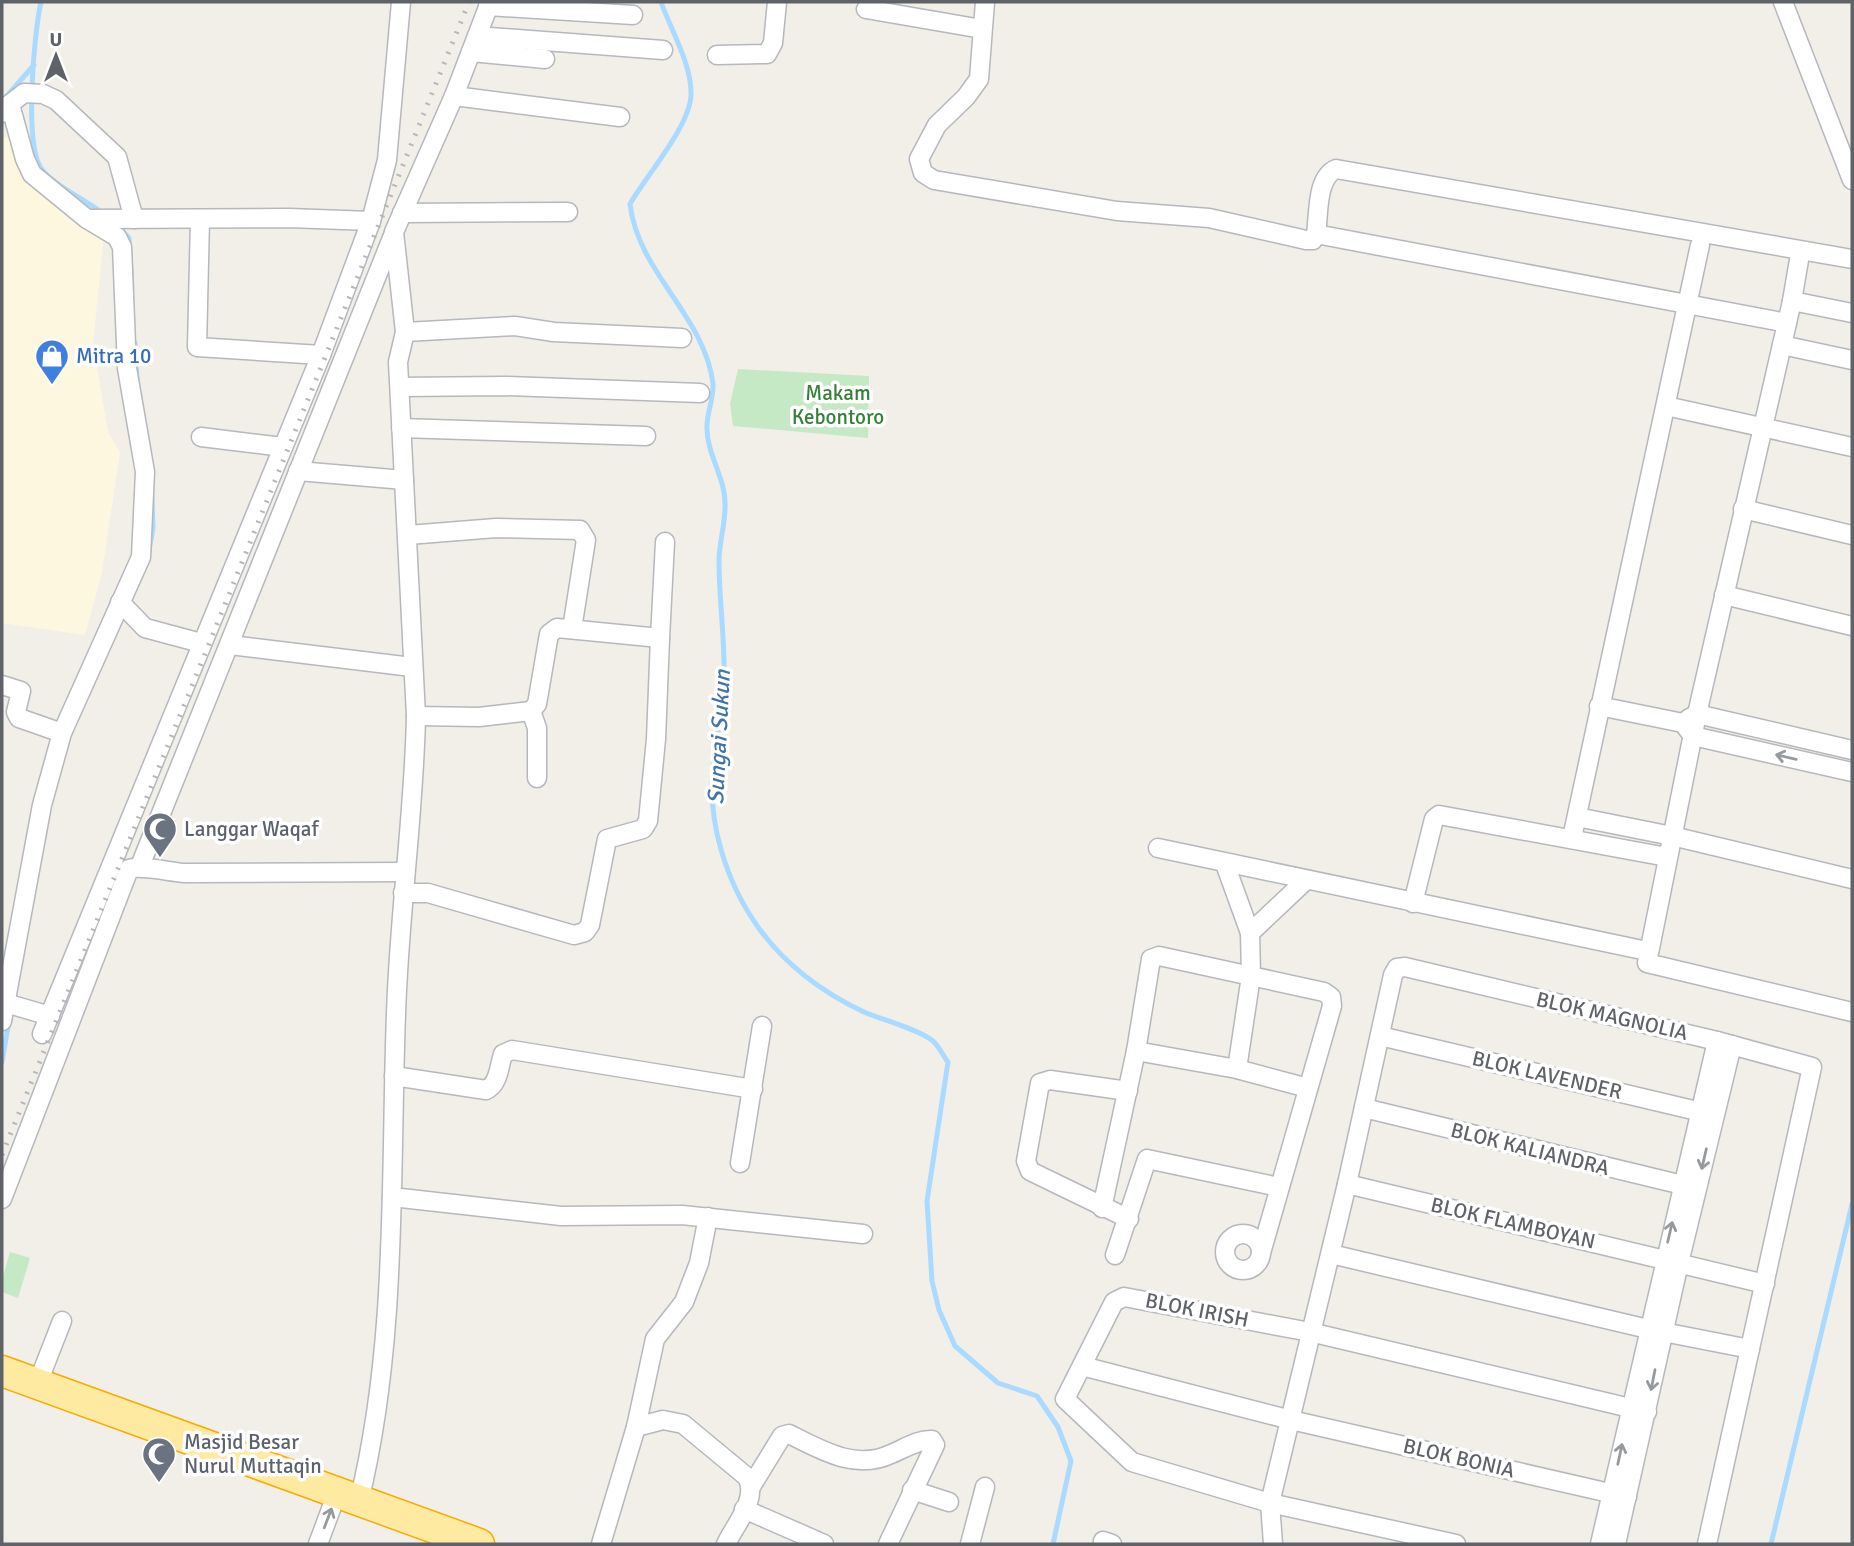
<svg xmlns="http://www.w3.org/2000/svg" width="1854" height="1546" font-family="Signika,sans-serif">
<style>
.commercial{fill:#fef7e0}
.green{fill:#c5e8c5}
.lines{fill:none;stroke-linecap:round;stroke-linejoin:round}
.stream{stroke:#aadaff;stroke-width:5}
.minor-casing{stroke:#b5b8bc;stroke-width:21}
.trunk-casing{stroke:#f9ab00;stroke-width:33}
.minor{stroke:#fff;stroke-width:18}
.trunk{stroke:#feeaa1;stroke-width:30}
.rail{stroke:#b6b7b8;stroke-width:5;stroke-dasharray:2 9;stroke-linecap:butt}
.oneway{stroke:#979a9d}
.labels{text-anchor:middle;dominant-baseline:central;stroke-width:7;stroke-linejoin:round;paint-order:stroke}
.shop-label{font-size:21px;fill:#366cbe;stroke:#fff;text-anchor:start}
.park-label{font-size:21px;fill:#348238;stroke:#fff}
.worship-label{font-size:21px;fill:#5b616d;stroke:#fff;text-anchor:start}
.street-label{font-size:21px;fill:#5f6368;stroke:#fff}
.water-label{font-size:23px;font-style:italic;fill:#4174aa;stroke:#fff}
</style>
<rect width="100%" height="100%" fill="#f1efe8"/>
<polygon class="commercial" points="2,137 12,138 23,172 43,195 104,235 93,343 108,432 120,452 102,572 85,635 2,623"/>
<g class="green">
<polygon points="738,369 869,376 868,438 733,426 730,404"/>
<polygon points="10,1252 30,1258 18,1298 2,1292 2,1280"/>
</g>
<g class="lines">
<g class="stream">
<path d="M 41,2 C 34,33 23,149 43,171 C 59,189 86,199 105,215"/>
<path d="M 661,2 C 671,30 692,65 691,95 C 690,126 646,176 630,204 C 638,273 705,316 713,384 C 714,398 707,412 707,426 C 706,453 725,477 725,503 C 726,522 719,542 719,561 C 719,600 725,639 724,677 C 724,708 716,737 713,767 C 707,821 726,882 758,927 C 784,964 823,993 864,1012 C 883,1020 918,1029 933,1041 C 939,1046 943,1056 948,1062 L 927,1201 L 932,1281 L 939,1310 L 955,1346 L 998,1383 L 1037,1396 L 1058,1427 L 1071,1461 L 1053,1544"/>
<polyline points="6,97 34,65"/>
<polyline points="115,223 129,238 132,288"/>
<polyline points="135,343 137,379"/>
<polyline points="148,556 153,528 152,496"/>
<polyline points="2,1062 9,1021"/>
<polyline points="1771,1544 1852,1204"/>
</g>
<g class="minor-casing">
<g id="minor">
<path d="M 985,2 L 979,79 L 966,97 L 937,125 L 919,159 L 923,173 L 934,180 L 1117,211 L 1209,218 L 1306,240 L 1313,240 L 1316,234 C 1319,214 1316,178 1336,169 L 1852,259"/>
<polyline points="1783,2 1852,180"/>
<polyline points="488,6 633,15"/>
<polyline points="866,9 982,29"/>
<polyline points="477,36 663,50"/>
<polyline points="471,52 545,59"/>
<polyline points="717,55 767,54 773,43 777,2"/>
<polyline points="454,96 620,117"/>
<polyline points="10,104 24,93 43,94 56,100 117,157 134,219"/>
<polyline points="2,113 10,104 25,159 32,174 87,219 289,218 371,221"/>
<polyline points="402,213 568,212"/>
<polyline points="200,219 197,347 321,355 371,221 387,160 401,2"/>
<polyline points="1316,234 1787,323 1792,301 1852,313"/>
<polyline points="1792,301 1799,260"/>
<polyline points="1787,323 1697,714 1647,963 1852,1012"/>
<polyline points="405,332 515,326 554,332 682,338"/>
<polyline points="1782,345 1852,360"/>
<polyline points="400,387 505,386 700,393"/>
<polyline points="1666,406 1852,447"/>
<polyline points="401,428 646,436"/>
<polyline points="201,437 283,447"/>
<polyline points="298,471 404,480"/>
<polyline points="1743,509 1852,535"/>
<polyline points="408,535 496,528 580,530 586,540 572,629"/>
<polyline points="1724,595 1852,626"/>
<polyline points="120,602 145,628 201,643"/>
<polyline points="230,645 412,667"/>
<polyline points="2,685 21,691 16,712 19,718 62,733"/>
<polyline points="1599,706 1683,723 1693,736 1852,772"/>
<polyline points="531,711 537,728 537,778"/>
<polyline points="416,716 479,717 531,711 537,704 549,634 557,628 660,638 665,542"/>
<polyline points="1688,719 1697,714 1852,750"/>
<polyline points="1577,817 1672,836 1852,879"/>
<polyline points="1572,838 1700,245"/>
<polyline points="1158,848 1647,951"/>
<polyline points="1225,864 1250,933"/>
<polyline points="140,866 394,233"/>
<polyline points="403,893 428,893 574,935 585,932 590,925 607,839 643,829 648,821 656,739 660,638"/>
<polyline points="1413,903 1434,819 1439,815 1667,857"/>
<polyline points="2,1002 50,1016"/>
<polyline points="2,1021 42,805 62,733 141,557 145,472 127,368 122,247 117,237 87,219"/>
<polyline points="42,1034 321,355"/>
<polyline points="1380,1036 1710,1114"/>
<polyline points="1136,1051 1237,1069 1308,1088"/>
<path d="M 394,1076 L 486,1090 C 499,1084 499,1066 503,1054 L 512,1050 L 753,1089"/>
<polyline points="1128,1091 1050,1080 1040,1083 1026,1161 1030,1171 1129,1219"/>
<polyline points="1364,1108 1691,1187"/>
<polyline points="740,1163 762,1026"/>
<polyline points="1347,1184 1765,1284"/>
<polyline points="392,1197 561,1216 682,1215 863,1234"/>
<path d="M 2,1199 L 129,869 C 141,865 170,872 185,873 L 404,872"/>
<polyline points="1102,1208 1136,1051 1151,959 1159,956 1251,976 1237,1069"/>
<circle cx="1243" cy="1252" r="18"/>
<polyline points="1261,1253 1332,1006 1331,997 1324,992 1251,976 1250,933 1305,881"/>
<polyline points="1331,1254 1648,1329 1750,1349"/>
<polyline points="1115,1255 1147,1159 1279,1187"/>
<polyline points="1082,1366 1291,1420 1627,1497"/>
<polyline points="37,1385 62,1321"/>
<path d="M 636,1427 L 663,1420 L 683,1424 L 747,1477 C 759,1498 735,1525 726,1544"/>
<path d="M 752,1485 L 782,1436 L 789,1434 C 821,1450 856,1471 891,1454 C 904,1449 918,1439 932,1440 L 935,1445 L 888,1544"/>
<polyline points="912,1490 949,1502"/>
<path d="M 359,1501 C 398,1342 390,1176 396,1014 C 399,914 414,816 416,716 L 398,362 L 405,332 L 394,232 L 454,96 L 490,2"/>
<polyline points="744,1509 824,1544"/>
<polyline points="1103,1541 1112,1544"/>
<polyline points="318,1544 337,1493"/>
<polyline points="601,1544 636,1427 655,1339 684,1302 699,1263 708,1217"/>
<polyline points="970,1544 985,1487"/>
<polyline points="1273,1544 1270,1503 1347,1184 1393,975 1397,968 1405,967 1717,1041 1812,1067 1707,1544"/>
<polyline points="1456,1544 1270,1503 1132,1462 1065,1399 1114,1302 1124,1297 1310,1332 1647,1412"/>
<polyline points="1600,1544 1717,1041"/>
<polyline points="1616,1544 1679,1263 1732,1045"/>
</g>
</g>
<g class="trunk-casing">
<polyline id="trunk" points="2,1371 479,1544"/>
</g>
<use href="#minor" class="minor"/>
<use href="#trunk" class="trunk"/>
<polyline class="rail" points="2,1155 469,2"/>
</g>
<defs><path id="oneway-shaft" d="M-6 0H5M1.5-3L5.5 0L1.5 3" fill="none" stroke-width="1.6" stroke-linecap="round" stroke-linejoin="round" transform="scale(1.75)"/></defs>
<g class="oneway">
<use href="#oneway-shaft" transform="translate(1786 757) rotate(-167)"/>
<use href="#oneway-shaft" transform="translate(1704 1159) rotate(103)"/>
<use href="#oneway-shaft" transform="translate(1670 1232) rotate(-77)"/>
<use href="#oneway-shaft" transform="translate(1653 1380) rotate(101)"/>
<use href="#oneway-shaft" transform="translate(1620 1454) rotate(-78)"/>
<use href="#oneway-shaft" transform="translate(328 1518) rotate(-69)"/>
</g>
<defs>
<g id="shop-pin" transform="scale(1.75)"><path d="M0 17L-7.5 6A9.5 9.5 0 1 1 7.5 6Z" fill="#3f7fe0" stroke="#fff"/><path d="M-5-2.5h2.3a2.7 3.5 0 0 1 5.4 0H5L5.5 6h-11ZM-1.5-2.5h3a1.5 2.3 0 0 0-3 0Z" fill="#fff"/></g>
<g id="mosque-pin" transform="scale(1.75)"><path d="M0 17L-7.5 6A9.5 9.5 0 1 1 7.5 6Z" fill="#6b7280" stroke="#fff"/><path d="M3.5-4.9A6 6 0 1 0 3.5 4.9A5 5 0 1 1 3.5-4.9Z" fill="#fff"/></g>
</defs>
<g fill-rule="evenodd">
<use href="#shop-pin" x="52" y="356"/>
<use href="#mosque-pin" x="160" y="829"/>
<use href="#mosque-pin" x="159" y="1454"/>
</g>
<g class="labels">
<g class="shop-label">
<text x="76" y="356">Mitra 10</text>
</g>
<g class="park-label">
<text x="838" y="393">Makam<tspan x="838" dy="24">Kebontoro</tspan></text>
</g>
<g class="worship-label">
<text x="184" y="829">Langgar Waqaf</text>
<text x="184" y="1442">Masjid Besar<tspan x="184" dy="24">Nurul Muttaqin</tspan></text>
</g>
<g class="street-label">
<text transform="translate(1612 1016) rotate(13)">BLOK MAGNOLIA</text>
<text transform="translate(1547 1075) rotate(13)">BLOK LAVENDER</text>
<text transform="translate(1530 1149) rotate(14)">BLOK KALIANDRA</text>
<text transform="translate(1513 1223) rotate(13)">BLOK FLAMBOYAN</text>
<text transform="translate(1197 1310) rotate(11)">BLOK IRISH</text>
<text transform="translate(1459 1458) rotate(13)">BLOK BONIA</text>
</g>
<g class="water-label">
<text transform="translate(719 737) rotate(-87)">Sungai Sukun</text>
</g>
</g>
<rect width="1854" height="1546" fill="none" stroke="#5f6368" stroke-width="7"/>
<g transform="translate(56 56)" stroke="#ffffff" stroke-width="5" paint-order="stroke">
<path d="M0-5L12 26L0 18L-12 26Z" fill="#5f6368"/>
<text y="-10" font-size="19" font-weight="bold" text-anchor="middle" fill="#5f6368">U</text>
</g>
</svg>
